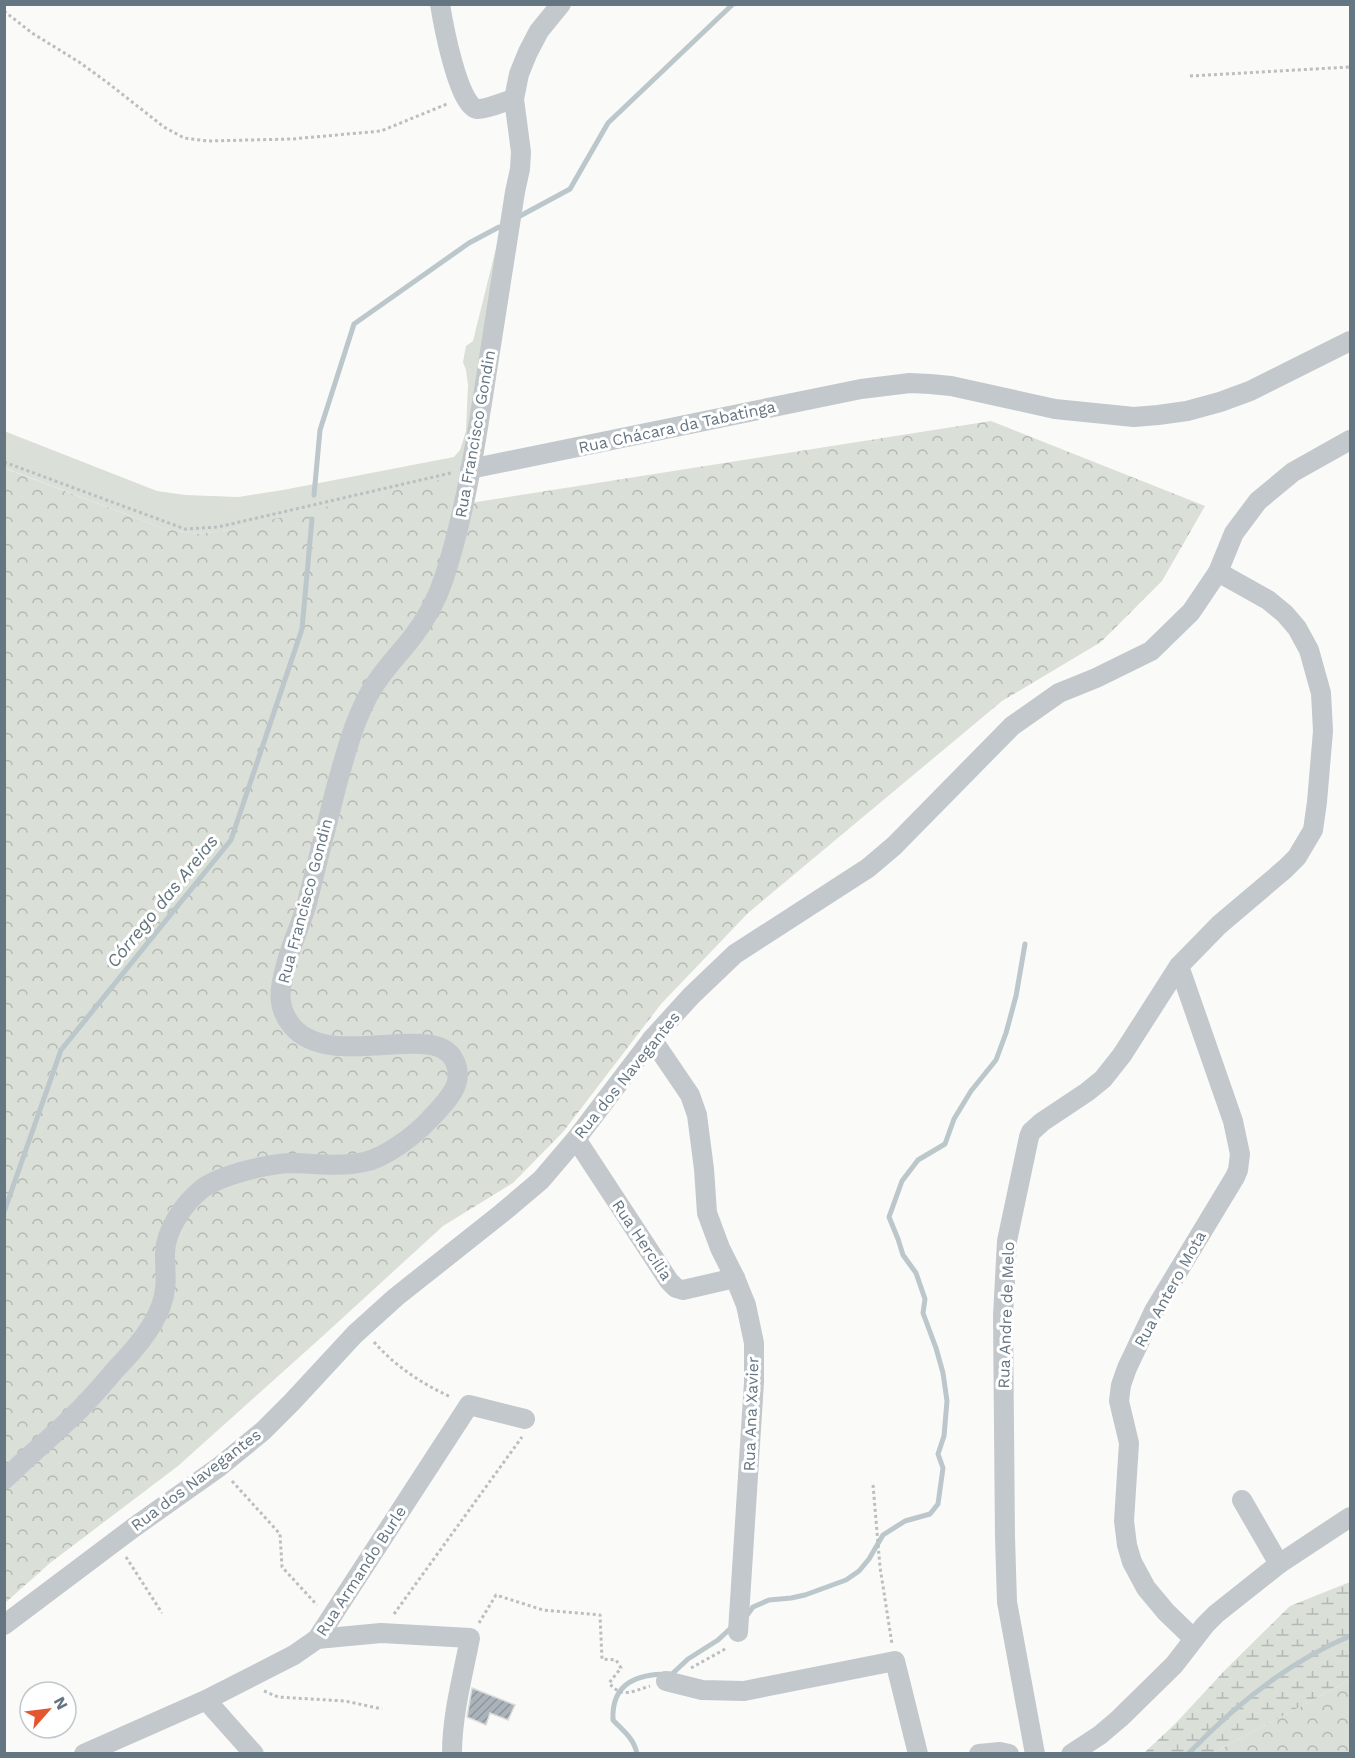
<svg xmlns="http://www.w3.org/2000/svg" width="1355" height="1758" font-family="'Work Sans',sans-serif">
<style>
.green{fill:#dadfd7}
.forest{fill:url(#forest-crowns)}
.wetland{fill:url(#wetland-marsh)}
.lines{fill:none;stroke-linecap:round;stroke-linejoin:round}
.stream{stroke:#bbc7cb;stroke-width:5}
.building{fill:url(#building-hatch);stroke:#dcdcda;stroke-width:1.5}
.path{stroke:#bbbfc2;stroke-width:3;stroke-dasharray:3 3;stroke-linecap:butt}
.street{stroke:#c3c8cc;stroke-width:20}
.labels{text-anchor:middle;dominant-baseline:central;stroke-width:6;stroke-linejoin:round;paint-order:stroke}
.street-label{font-size:16px;fill:#657683;stroke:#fff}
.water-label{font-size:18px;font-style:italic;fill:#60757c;stroke:#fff}
</style>
<defs>
<pattern id="forest-crowns" width="20" height="18" patternUnits="userSpaceOnUse" patternTransform="scale(1.5)"><rect width="20" height="18" fill="#dadfd7"/><path d="M2 6a3 3 0 1 1 6 0M12 15a3 3 0 1 1 6 0" fill="none" stroke="#b4b9b4"/></pattern>
<pattern id="wetland-marsh" width="20" height="14" patternUnits="userSpaceOnUse" patternTransform="scale(1.5)"><rect width="20" height="14" fill="#dadfd7"/><path d="M1 5h8M5 5V1M11 12h8M15 12V8" fill="none" stroke="#b4b9b4"/></pattern>
<pattern id="building-hatch" width="6" height="6" patternUnits="userSpaceOnUse" patternTransform="scale(1.5)"><rect width="6" height="6" fill="#aab3b9"/><path d="M-1 1l2-2M0 6l6-6M5 7l2-2" fill="none" stroke="#8e969c"/></pattern>
</defs>
<rect width="100%" height="100%" fill="#fafaf8"/>
<polygon class="green" points="499,236 460,513 296,515 228,530 198,534 165,529 5,468 4,431 157,491 185,495 238,497 283,490 454,457 460,450 466,431 468,385 466,370 463,362 466,346 473,341"/>
<g class="forest">
<polygon points="991,421 1205,506 1162,581 1101,642 1002,701 748,913 661,1004 563,1132 513,1183 443,1226 325,1334 178,1466 50,1563 5,1603 4,468 165,529 198,534 228,530 439,480 447,489 451,506"/>
<polygon points="1350,1680 1350,1753 1213,1753"/>
</g>
<polygon class="wetland" points="1350,1582 1350,1680 1213,1753 1144,1753 1175,1724 1226,1669 1290,1606"/>
<g class="lines">
<g class="stream">
<polyline points="520,216 570,189 608,123 733,4"/>
<polyline points="314,495 320,430 354,324 469,243 499,227"/>
<polyline points="4,1212 61,1050 231,840 302,629 312,519"/>
<polyline points="745,1618 753,1607 769,1600 791,1598 805,1595 846,1580 859,1571 869,1559 883,1535 905,1521 930,1514 938,1504 943,1468 938,1454 944,1436 947,1401 943,1373 936,1348 923,1313 925,1299 916,1273 903,1255 898,1239 889,1217 902,1181 918,1160 945,1144 954,1119 971,1091 996,1060 1006,1033 1016,996 1025,944"/>
<path d="M 637,1754 C 634,1738 623,1731 613,1720 C 611,1682 639,1673 672,1674 L 688,1659 L 718,1640 L 732,1627"/>
<path d="M 1188,1754 C 1235,1705 1288,1662 1350,1636"/>
</g>
</g>
<polygon class="building" points="472,1688 515,1705 508,1720 490,1713 486,1725 467,1717"/>
<g class="lines">
<g class="path">
<polyline points="4,11 32,33 79,62 108,83 164,127 184,138 208,141 292,139 381,131 447,104"/>
<polyline points="1190,76 1350,67"/>
<polyline points="4,462 185,529 218,527 451,473"/>
<path d="M 374,1342 C 395,1366 422,1384 451,1397"/>
<polyline points="232,1481 280,1534 282,1567 317,1605"/>
<polyline points="873,1485 880,1567 892,1644"/>
<polyline points="126,1557 162,1613"/>
<polyline points="394,1614 522,1437"/>
<path d="M 479,1623 L 496,1595 L 543,1610 L 600,1615 L 602,1659 L 616,1660 L 621,1668 L 609,1683 C 622,1699 633,1691 650,1686"/>
<polyline points="691,1668 727,1648"/>
<polyline points="264,1691 278,1697 345,1701 382,1709"/>
</g>
<g class="street">
<path d="M 440,4 C 443,23 458,105 477,109 C 486,110 505,101 514,99"/>
<polyline points="470,469 861,389 910,383 930,384 951,386 1055,409 1134,417 1158,415 1187,411 1220,402 1250,391 1350,341"/>
<polyline points="1179,966 1233,1121 1240,1154 1238,1170 1235,1177 1154,1311 1127,1368 1121,1385 1119,1401 1129,1443 1124,1521 1127,1545 1132,1562 1146,1588 1166,1612 1194,1639"/>
<polyline points="652,1039 690,1095 697,1115 704,1169 707,1213 720,1248 735,1278 746,1305 754,1343 754,1382 738,1632"/>
<polyline points="576,1139 669,1281 676,1288 683,1290 735,1278"/>
<path d="M 4,1480 C 27,1457 52,1437 75,1414 C 90,1400 103,1384 116,1369 C 134,1350 152,1330 161,1306 C 168,1287 165,1273 165,1254 C 165,1230 184,1203 203,1188 C 224,1174 270,1163 295,1163 C 318,1164 341,1167 364,1162 C 385,1158 415,1135 429,1120 C 438,1110 451,1098 456,1085 C 459,1077 458,1067 454,1060 C 435,1020 330,1072 292,1026 C 277,1008 279,990 285,969 C 290,946 301,925 307,903 C 317,863 327,824 337,784 C 345,756 352,728 365,702 C 376,678 395,659 411,639 C 425,621 437,600 444,578 C 464,517 474,453 484,390 C 494,324 505,258 515,192 L 520,169 L 521,152 L 514,99 L 519,74 L 528,52 L 539,31 L 561,4"/>
<polyline points="1242,1500 1279,1564"/>
<polyline points="4,1625 133,1528 219,1467 263,1431 292,1402 355,1334 396,1297 502,1213 541,1180 576,1139 652,1039 691,996 735,954 868,868 894,846 1012,726 1059,693 1096,678 1151,651 1191,612 1218,572 1234,533 1258,501 1293,472 1350,440"/>
<path d="M 317,1639 L 381,1633 L 470,1638 C 463,1675 452,1715 452,1753"/>
<polyline points="666,1681 702,1690 744,1691 895,1661 918,1754"/>
<polyline points="206,1700 254,1754"/>
<polyline points="84,1754 206,1700 294,1655 317,1639 469,1405 525,1419"/>
<polyline points="979,1754 1000,1752 1009,1754"/>
<polyline points="1035,1754 1007,1602 1005,1537 1003,1316 1007,1241 1029,1137 1031,1132 1042,1122 1087,1092 1103,1079 1122,1055 1179,966 1219,925 1285,869 1297,857 1313,830 1317,802 1323,731 1321,693 1309,650 1297,628 1285,614 1268,600 1218,572"/>
<polyline points="1071,1754 1100,1735 1120,1718 1174,1665 1205,1625 1216,1614 1279,1564 1350,1517"/>
</g>
</g>
<g class="labels">
<g class="street-label">
<text transform="translate(677 427) rotate(-12)">Rua Chácara da Tabatinga</text>
<text transform="translate(475 434) rotate(-80)">Rua Francisco Gondin</text>
<text transform="translate(305 901) rotate(-75)">Rua Francisco Gondin</text>
<text transform="translate(627 1075) rotate(-51)">Rua dos Navegantes</text>
<text transform="translate(642 1240) rotate(56)">Rua Hercília</text>
<text transform="translate(1170 1289) rotate(-61)">Rua Antero Mota</text>
<text transform="translate(1006 1315) rotate(-88)">Rua Andre de Melo</text>
<text transform="translate(751 1414) rotate(-88)">Rua Ana Xavier</text>
<text transform="translate(196 1480) rotate(-37)">Rua dos Navegantes</text>
<text transform="translate(361 1571) rotate(-57)">Rua Armando Burle</text>
</g>
<g class="water-label">
<text transform="translate(162 901) rotate(-51)">Córrego das Areias</text>
</g>
</g>
<rect width="1355" height="1758" fill="none" stroke="#657683" stroke-width="12"/>
<g transform="translate(48 1710) rotate(62)"><circle r="28" fill="#ffffff" stroke="#c1c8cd" stroke-width="1.5"/>
<path d="M0-4.5L10 22L0 15L-10 22Z" fill="#e4572e"/>
<text y="-9" font-size="16" font-weight="bold" text-anchor="middle" fill="#657683">N</text>
</g>
</svg>
